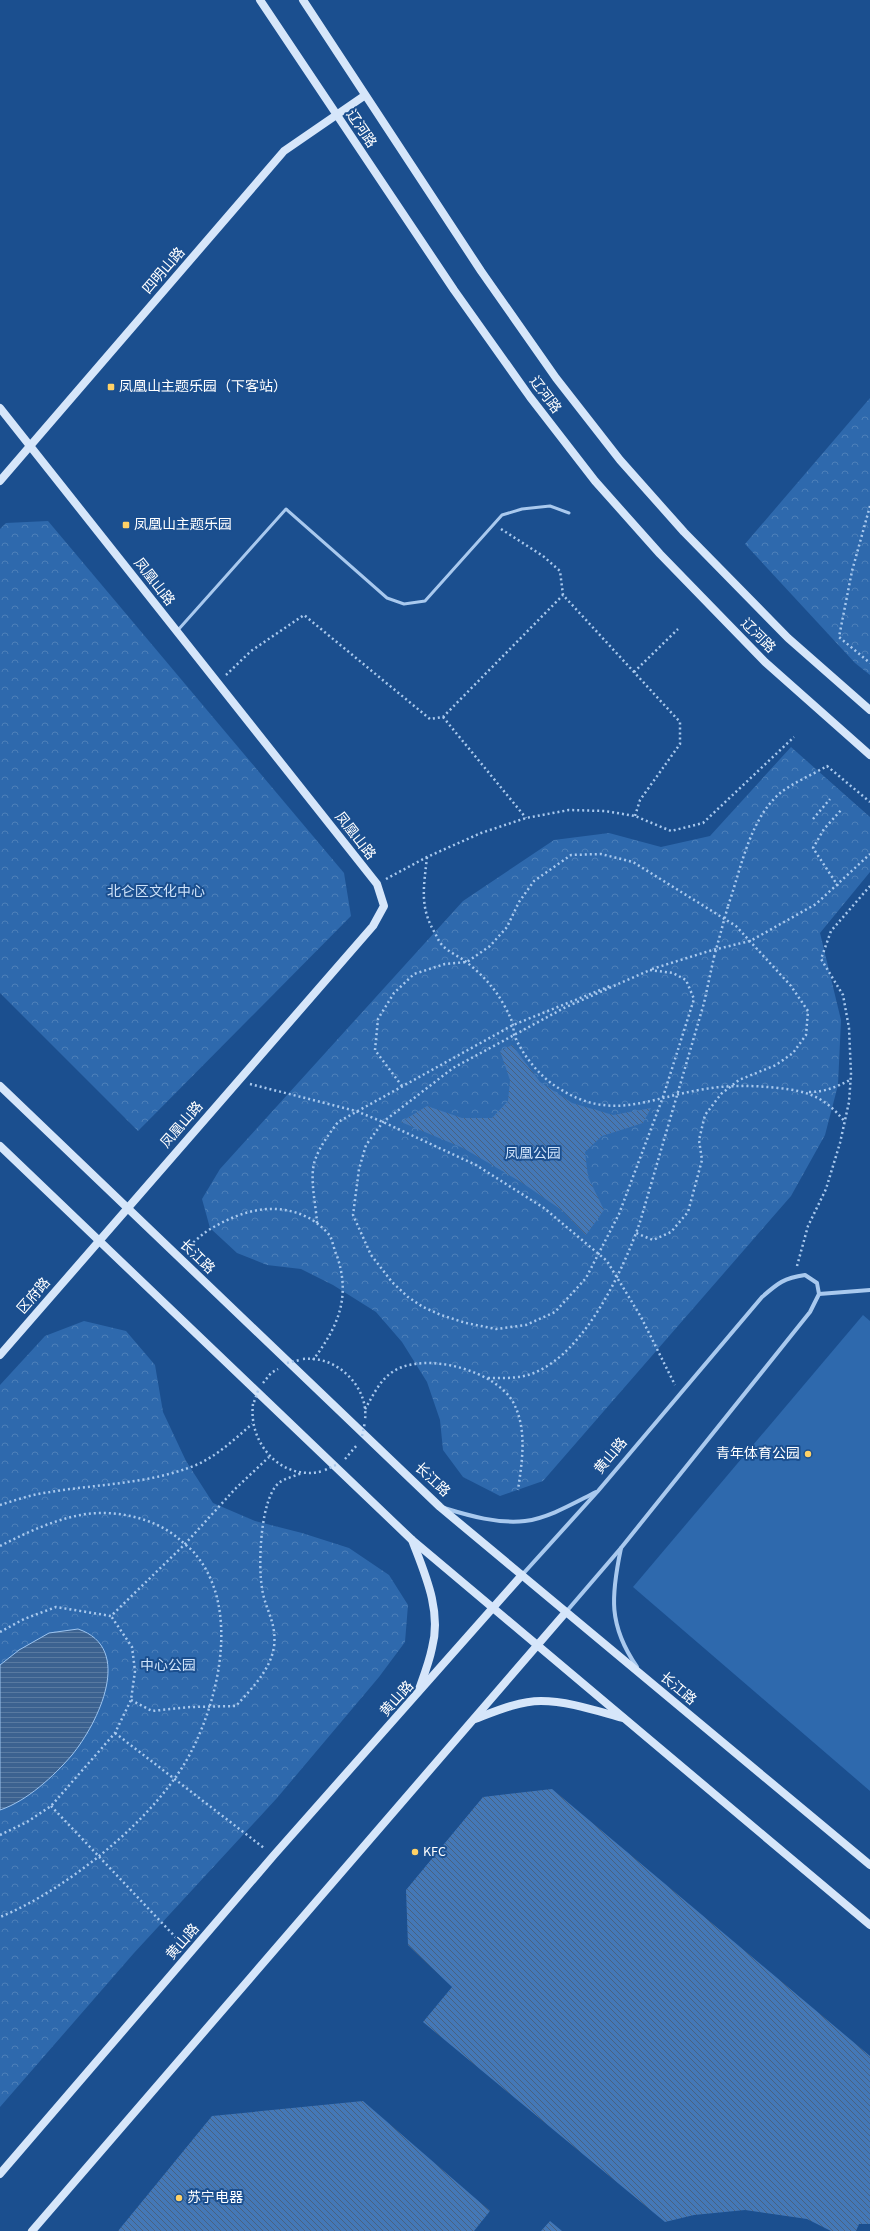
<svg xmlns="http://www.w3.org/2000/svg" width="870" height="2231" font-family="'Source Sans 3','Noto Sans SC',sans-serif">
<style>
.park{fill:url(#park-crowns)}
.pitch{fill:#2e69ad}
.water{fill:url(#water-rules);stroke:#9cc4f0}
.building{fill:url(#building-back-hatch)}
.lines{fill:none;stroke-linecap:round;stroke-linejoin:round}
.path{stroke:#a9c9ee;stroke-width:2.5;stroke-dasharray:2 3;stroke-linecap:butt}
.lane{stroke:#a9c9ee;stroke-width:3}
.street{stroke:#a9c9ee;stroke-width:4}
.secondary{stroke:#d6e6fa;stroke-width:8}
.path-bridge{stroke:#a9c9ee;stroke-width:2.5;stroke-dasharray:2 3;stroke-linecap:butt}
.poi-dot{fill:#ffd166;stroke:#1b4f8f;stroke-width:1.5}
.labels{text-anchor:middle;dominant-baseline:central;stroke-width:4;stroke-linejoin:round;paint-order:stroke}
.street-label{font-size:14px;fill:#fff;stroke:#1b4f8f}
.poi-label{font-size:14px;fill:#fff;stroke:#1b4f8f;text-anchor:start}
.park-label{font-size:14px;fill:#cfe3fa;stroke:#1b4f8f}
</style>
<defs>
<pattern id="park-crowns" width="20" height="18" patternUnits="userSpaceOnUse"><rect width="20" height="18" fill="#2e69ad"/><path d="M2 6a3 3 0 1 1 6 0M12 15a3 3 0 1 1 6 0" fill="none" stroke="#4d80b9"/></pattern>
<pattern id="water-rules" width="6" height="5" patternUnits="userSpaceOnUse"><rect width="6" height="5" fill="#3c6290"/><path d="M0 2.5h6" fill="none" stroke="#597aa1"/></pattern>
<pattern id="building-back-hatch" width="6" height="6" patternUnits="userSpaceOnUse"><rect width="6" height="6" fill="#4478b7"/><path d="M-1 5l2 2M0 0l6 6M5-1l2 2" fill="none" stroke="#486282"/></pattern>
</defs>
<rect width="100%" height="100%" fill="#1b4f8f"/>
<g class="park">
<polygon points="870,398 870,675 855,663 745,544"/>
<polygon points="48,521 344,873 351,916 138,1131 0,993 0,529 6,523"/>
<polygon points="791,747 870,817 870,872 820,933 841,1020 838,1085 825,1135 791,1196 543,1481 500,1496 463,1477 443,1450 440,1420 427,1382 402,1342 376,1312 333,1285 301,1269 267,1265 237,1253 210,1228 202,1199 220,1169 463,901 554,840 609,833 661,847 710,836"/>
<polygon points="84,1321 126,1331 155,1365 163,1412 186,1461 213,1503 255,1521 302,1533 349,1548 389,1575 408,1605 405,1642 379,1677 277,1798 134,1953 0,2107 0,1385 45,1336"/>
</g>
<polygon class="pitch" points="863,1315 870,1321 870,1791 633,1587"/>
<path class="water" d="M 78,1629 C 135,1648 98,1723 72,1755 C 54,1776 27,1801 0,1810 L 0,1665 L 19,1650 L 49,1633 Z"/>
<g class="building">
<polygon points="512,1045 540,1082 572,1103 613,1115 651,1108 643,1123 602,1136 585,1152 588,1177 604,1210 586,1235 563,1211 521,1182 463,1148 401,1122 427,1106 462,1118 492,1118 508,1101 510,1080 500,1051"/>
<polygon points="552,1789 870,2056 870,2224 859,2224 856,2231 831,2231 807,2219 745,2210 694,2215 665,2222 423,2022 452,1987 408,1945 406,1890 483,1797"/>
<polygon points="363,2101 490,2211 474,2231 118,2231 212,2116"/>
<polygon points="550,2221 562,2231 541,2231"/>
</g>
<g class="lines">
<g class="path">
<polyline points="870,506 852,571 839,637 870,663"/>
<polyline points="501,529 543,556 560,571 563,595 680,722 680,744 640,800 635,816"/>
<polyline points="634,672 678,629"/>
<polyline points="226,675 251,651 304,615 430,719 443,717 563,595"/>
<polyline points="443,717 526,818"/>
<polyline points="813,819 830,799"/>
<path d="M 427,857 C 424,886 419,907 435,933 C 437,937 439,942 443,946 C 449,952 458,956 465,961 C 474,968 484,977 491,986 C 498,993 511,1016 513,1025 C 514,1029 513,1034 515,1037 C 524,1057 541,1078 560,1089 C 611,1121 647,1099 699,1090 C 725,1085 751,1085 778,1088 C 808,1091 825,1097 845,1122"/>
<polyline points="386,879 427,857 481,833 526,818 569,810 605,811 635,816 671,831 703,823 794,737"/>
<polyline points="838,886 813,848 824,829 842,809"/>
<path d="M 728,906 C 741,869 749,821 779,794 C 792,783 812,775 827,766 L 870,802"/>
<polyline points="652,969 709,951 750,941 761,935 816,904 870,854"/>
<polygon points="650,970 673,973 686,980 694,999 663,1097 619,1214 586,1278 577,1288 555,1312 526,1325 496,1329 466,1323 441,1315 423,1307 408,1297 392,1282 371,1255 353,1215 359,1169 366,1145 383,1122 453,1068 564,1008"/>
<polyline points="250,1084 356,1111 383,1122 476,1165 544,1208 607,1261 641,1317 675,1385"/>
<polyline points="402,1086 375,1050 378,1019 394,993 414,974 445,964 467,962 490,946 507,927 519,902 534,881 571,855 601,854 633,862 736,926 791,986 808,1011 806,1035 793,1053 776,1065 739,1080 721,1094 705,1115 699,1140 702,1160 688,1212 671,1232 653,1240 636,1233"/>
<path d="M 809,1092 C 825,1092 836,1087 850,1080"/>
<path d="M 317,1223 C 316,1204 309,1178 315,1160 C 320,1146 329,1134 338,1122 L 513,1025 L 610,986"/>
<path d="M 186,1249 C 194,1242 203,1233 212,1228 C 243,1210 276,1201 309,1218 C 316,1222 325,1229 330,1236 C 333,1242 334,1250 337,1256 C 351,1297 338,1327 313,1360"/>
<polyline points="797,1266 808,1226 826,1189 840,1143 849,1102 851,1074 849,1028 843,995 821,959 831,931 870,886"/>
<path d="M 303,1359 C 336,1355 369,1386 365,1420"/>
<path d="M 488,1378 C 504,1378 521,1379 536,1372 C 585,1351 623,1271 640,1222 L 704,1003 L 714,957"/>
<polyline points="263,1383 271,1373 278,1369"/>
<path d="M 253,1404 C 248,1444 282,1482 323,1471"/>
<path d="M 365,1409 C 373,1396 380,1379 394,1371 C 426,1351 500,1371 515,1406 C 527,1432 522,1462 518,1490"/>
<polyline points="345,1459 357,1445"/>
<path d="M 0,1505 C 16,1500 33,1494 50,1492 C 98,1484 150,1484 196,1465 C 217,1456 235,1439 252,1424"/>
<path d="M 0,1546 C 28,1532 55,1519 86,1514 C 117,1510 155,1518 179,1539 C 184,1544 192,1549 196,1555 C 239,1607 220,1695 192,1750 C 160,1815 67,1890 0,1917"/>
<polyline points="0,1632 24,1619 56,1607 111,1616 185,1544 235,1489 269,1457"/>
<path d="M 131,1700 L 152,1711 L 190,1707 L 236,1706 C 251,1689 270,1671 274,1647 C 277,1622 265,1610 262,1588 C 258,1566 260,1496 280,1482 C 286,1478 295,1476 302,1473"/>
<polyline points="115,1733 264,1848"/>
<polyline points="51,1806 182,1944"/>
<polyline points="0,1835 27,1822 51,1806 115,1733 131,1700 135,1671 132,1647 111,1616"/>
</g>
<polyline class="lane" points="178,630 286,509 387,598 404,604 425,601 502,515 522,509 550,506 569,513"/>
<g class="street">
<polyline points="819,1294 870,1290"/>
<path d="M 444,1508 C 470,1516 498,1524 525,1521 C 549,1518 574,1503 596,1492"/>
<path d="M 621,1548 C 611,1596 608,1625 637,1667"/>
<path d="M 522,1575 L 598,1491 L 762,1297 C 778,1283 784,1278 805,1275 L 817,1283 L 819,1294 L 810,1312 L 621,1548 L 566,1612"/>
</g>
<g class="secondary">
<polyline points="260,0 454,290 530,397 595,481 660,554 765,662 870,755"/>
<polyline points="303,0 481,271 556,378 620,460 684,532 788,638 870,710"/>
<polyline points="0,408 377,884 384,906 373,926 0,1355"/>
<polyline points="0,481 284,151 364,96"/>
<polyline points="0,1086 440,1507 870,1865"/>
<polyline points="0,1146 411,1539 870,1925"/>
<path d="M 412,1540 C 425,1574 442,1611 432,1648 C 429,1663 423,1678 418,1692"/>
<path d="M 475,1719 C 496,1711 519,1701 541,1701 C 568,1701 597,1711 623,1718"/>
<polyline points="0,2174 274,1855 522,1575"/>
<polyline points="32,2231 566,1612"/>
</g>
<g class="path-bridge">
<polyline points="714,957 728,906"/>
<polyline points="287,1363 300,1360"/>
<polyline points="254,1402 259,1388"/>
<polyline points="362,1436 365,1422"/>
<polyline points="325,1470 338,1464"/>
</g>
</g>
<g class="poi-dot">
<rect x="107" y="383" width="8" height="8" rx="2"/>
<rect x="122" y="521" width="8" height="8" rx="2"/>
<circle cx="808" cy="1454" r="4"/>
<circle cx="415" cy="1852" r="4"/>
<circle cx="179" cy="2198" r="4"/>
</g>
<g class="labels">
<g class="street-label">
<text transform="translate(361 129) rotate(56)">辽河路</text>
<text transform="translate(164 271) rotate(-49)">四明山路</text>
<text transform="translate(545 395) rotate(53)">辽河路</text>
<text transform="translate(154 582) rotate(52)">凤凰山路</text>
<text transform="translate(758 636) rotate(45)">辽河路</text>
<text transform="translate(355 836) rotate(52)">凤凰山路</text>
<text transform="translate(182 1125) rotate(-49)">凤凰山路</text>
<text transform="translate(197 1257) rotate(44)">长江路</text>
<text transform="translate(34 1296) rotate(-49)">区府路</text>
<text transform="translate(611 1456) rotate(-50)">黄山路</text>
<text transform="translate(432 1480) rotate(43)">长江路</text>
<text transform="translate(678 1689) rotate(40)">长江路</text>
<text transform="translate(397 1699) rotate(-48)">黄山路</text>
<text transform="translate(183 1942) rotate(-49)">黄山路</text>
</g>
<g class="poi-label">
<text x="119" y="387">凤凰山主题乐园（下客站）</text>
<text x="134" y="525">凤凰山主题乐园</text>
<text x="800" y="1454" text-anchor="end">青年体育公园</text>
<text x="423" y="1852">KFC</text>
<text x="187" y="2198">苏宁电器</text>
</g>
<g class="park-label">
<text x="156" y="892">北仑区文化中心</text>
<text x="533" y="1154">凤凰公园</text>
<text x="168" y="1666">中心公园</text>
</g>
</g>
</svg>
